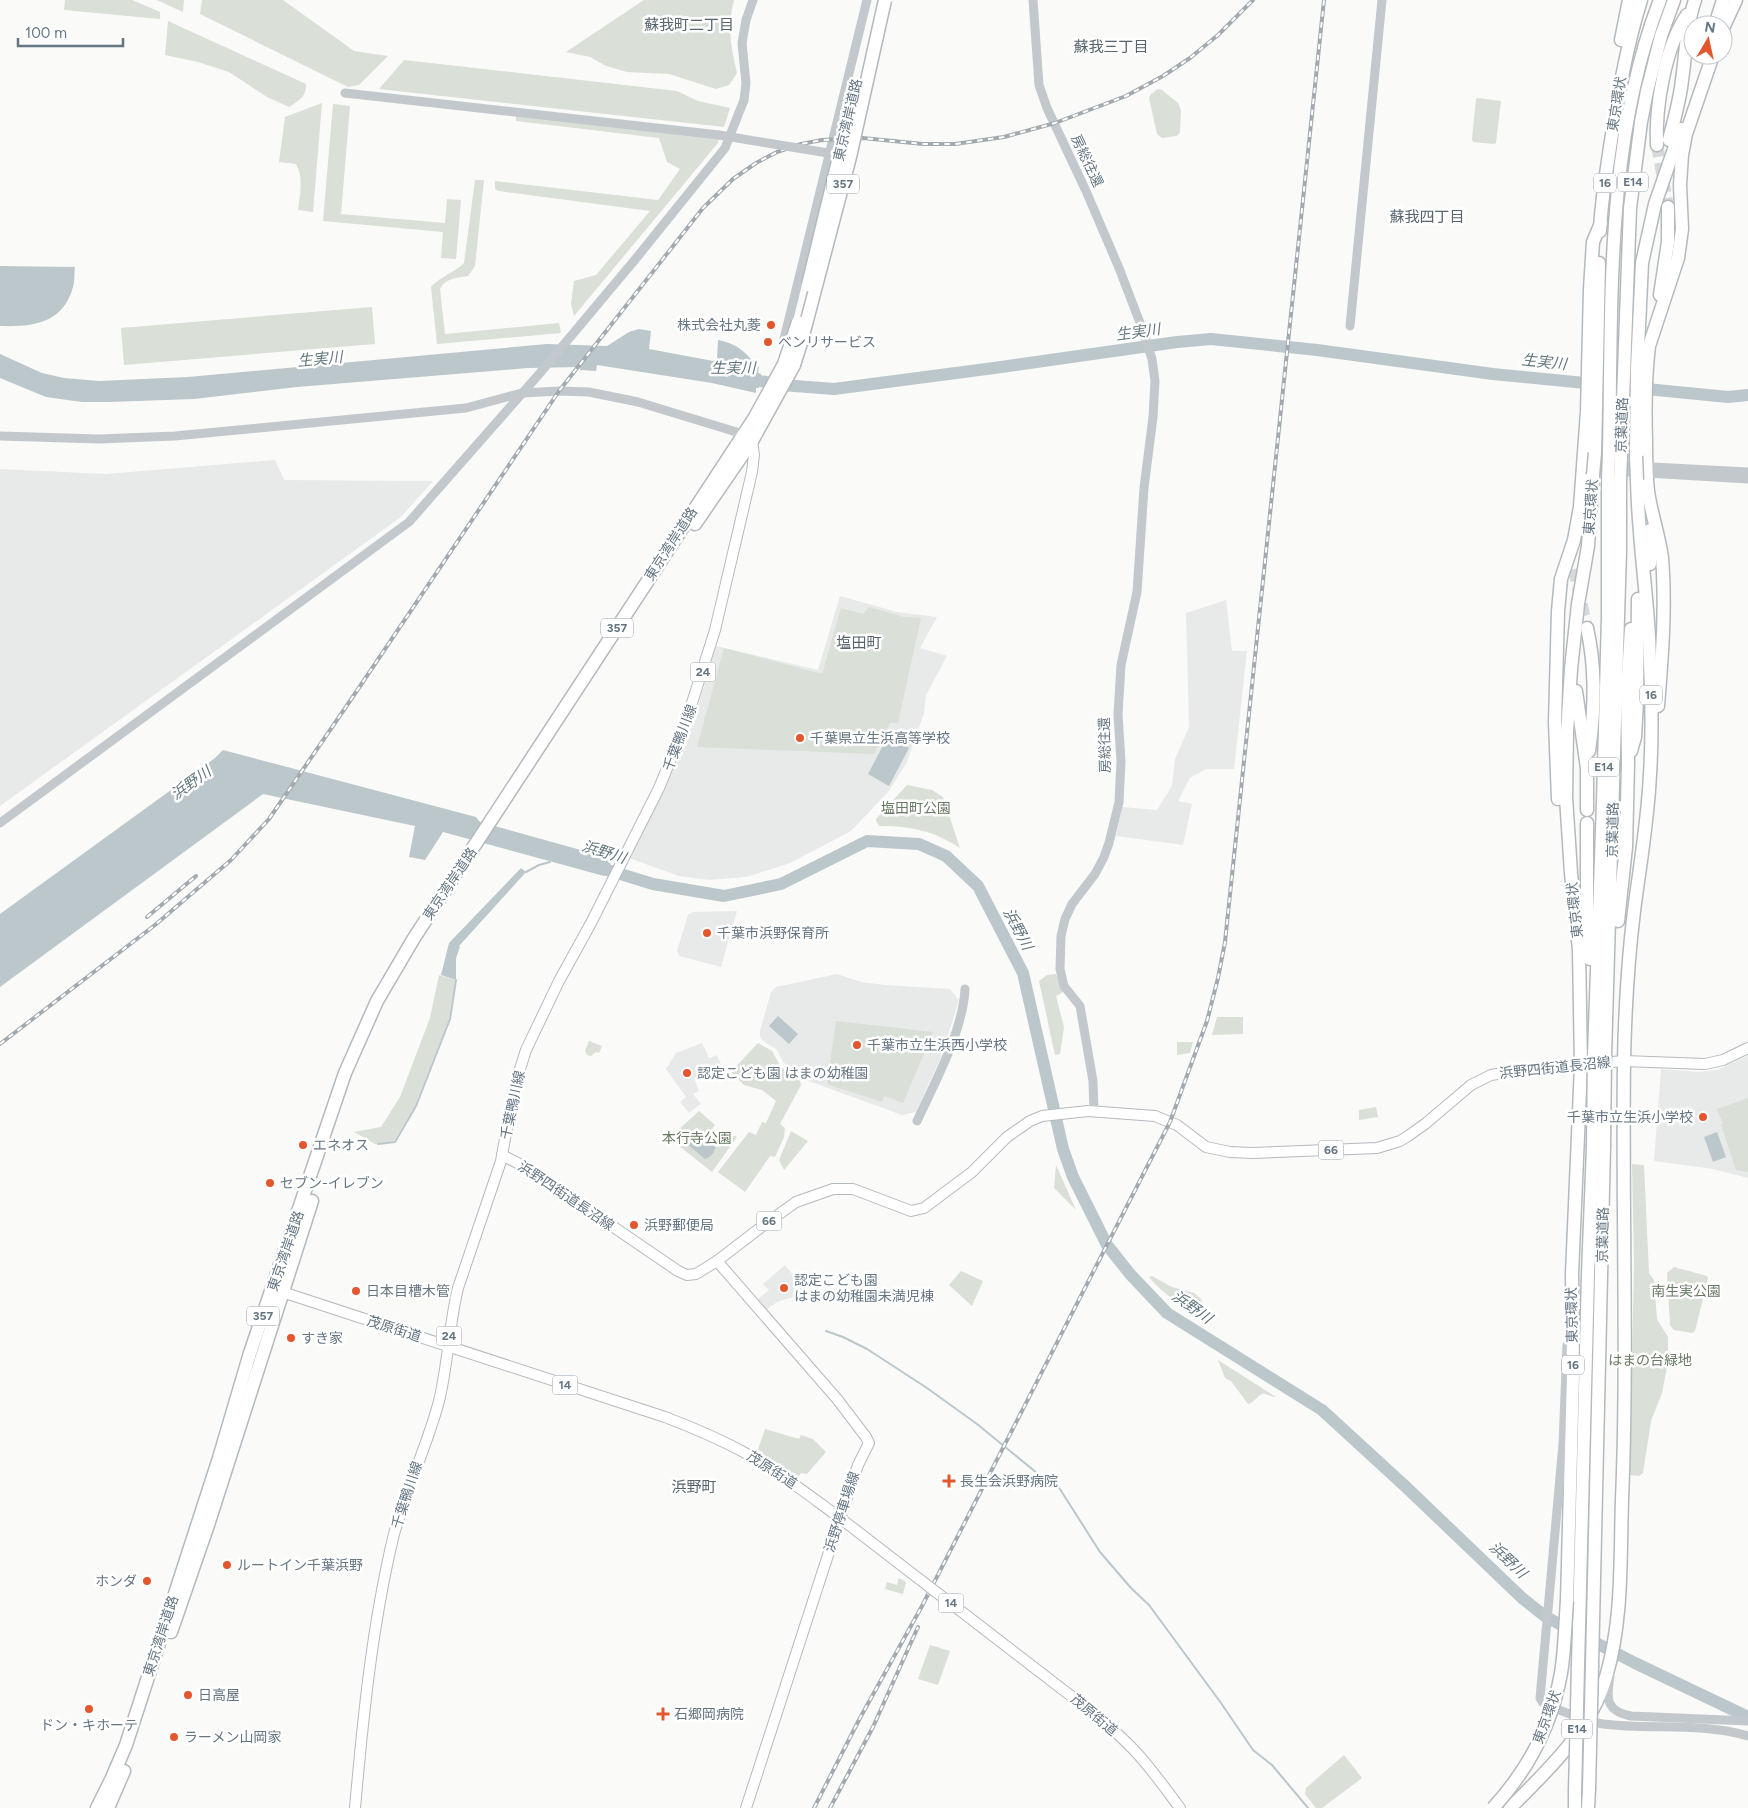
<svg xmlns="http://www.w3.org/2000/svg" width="1748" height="1808" font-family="Figtree,'Noto Sans JP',sans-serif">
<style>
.built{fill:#e8e9e9}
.green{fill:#dadfd7}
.water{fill:#bbc7cb}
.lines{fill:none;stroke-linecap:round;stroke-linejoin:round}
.stream{stroke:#bbc7cb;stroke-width:2}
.river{stroke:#bbc7cb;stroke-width:12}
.highway-tunnel{stroke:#d5d9db;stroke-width:12;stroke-dasharray:12 6;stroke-linecap:butt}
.major-casing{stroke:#b5babe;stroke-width:12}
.highway-casing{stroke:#b4b9bd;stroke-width:15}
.minor{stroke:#c3c8cc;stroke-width:9}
.major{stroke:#fff;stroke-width:10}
.highway{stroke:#fff;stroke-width:12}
.rail-casing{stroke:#a2aab0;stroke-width:4}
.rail{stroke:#fff;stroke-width:2;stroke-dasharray:5.5;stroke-linecap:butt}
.major-bridge-casing{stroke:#b5babe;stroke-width:12;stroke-linecap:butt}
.highway-bridge-casing{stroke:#b4b9bd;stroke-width:15;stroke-linecap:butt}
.minor-bridge{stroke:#c3c8cc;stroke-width:9}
.major-bridge{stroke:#fff;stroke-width:10}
.highway-bridge{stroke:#fff;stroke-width:12}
.poi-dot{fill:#e4572e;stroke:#fff;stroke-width:2}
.labels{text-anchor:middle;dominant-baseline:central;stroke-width:5;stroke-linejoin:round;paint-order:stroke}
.shield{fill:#fff;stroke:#939fa8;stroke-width:1}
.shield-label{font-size:12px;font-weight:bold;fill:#657683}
.street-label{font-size:14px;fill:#657683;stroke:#fff}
.poi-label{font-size:14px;fill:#657683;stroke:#fff;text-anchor:start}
.park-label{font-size:14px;fill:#687a64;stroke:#fff}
.neighbourhood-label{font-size:15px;fill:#57646e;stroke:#fff}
.water-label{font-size:15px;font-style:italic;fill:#60757c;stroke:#fff}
</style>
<rect width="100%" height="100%" fill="#fafaf8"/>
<g class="built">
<polygon points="275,460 284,480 433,481 401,517 0,806 0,469 106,474"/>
<polygon points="840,596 897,612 937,617 920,648 947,656 926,695 924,713 907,762 888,792 851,831 790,863 746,877 709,880 679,876 629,858 666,785 696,713 716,646 818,670"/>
<polygon points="1226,600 1232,651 1247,651 1234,769 1206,769 1190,778 1178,801 1192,804 1183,845 1116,836 1122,807 1157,810 1172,786 1175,759 1189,727 1186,613"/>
<polygon points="737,911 721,967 679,956 677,951 688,915 693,912"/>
<polygon points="837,974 861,982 885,985 950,989 959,1000 941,1057 916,1112 902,1115 806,1080 783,1062 777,1050 762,1040 760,1036 760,1031 771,992 776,987"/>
<polygon points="702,1043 709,1058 717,1055 722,1067 694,1078 699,1091 693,1094 701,1104 689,1113 680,1102 686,1097 666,1069 676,1053"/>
<polygon points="1748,1056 1748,1178 1713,1169 1654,1161 1661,1069 1698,1072 1717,1070"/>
<polygon points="785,1265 801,1285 804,1294 801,1297 789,1298 777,1302 765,1311 756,1301 769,1290 763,1284"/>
</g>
<g class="green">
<polygon points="65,0 132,0 160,12 160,19 64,10"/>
<polygon points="157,0 184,0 183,12"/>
<polygon points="202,0 283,0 354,51 388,56 359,85 348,87 200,14"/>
<path d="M 644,0 L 734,0 C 727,27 731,46 737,73 L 729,85 L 716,89 L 669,74 L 627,72 L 606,66 L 590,57 L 566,52 Z"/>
<path d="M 168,21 L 306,84 C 306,97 300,100 289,107 L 267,97 L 229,72 L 198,62 L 165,55 Z"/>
<polygon points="404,60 677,91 698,101 730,108 724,127 379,89"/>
<polygon points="1158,89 1162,90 1178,103 1181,110 1180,132 1177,136 1162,138 1157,134 1149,98 1151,94"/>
<polygon points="1478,98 1501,101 1496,143 1494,144 1473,142 1472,139 1476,99"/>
<path d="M 322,103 L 313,212 L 298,210 C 300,194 304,178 296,164 L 279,162 L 285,117 Z"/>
<polygon points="333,104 350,106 341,214 445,223 447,199 461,200 456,259 441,258 443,232 323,221"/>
<polygon points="516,115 719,138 718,143 574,316 571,304 574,281 596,275 650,211 499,191 495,189 495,181 658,200 680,169 667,162 659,138 516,121"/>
<path d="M 475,180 L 484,180 L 475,266 L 468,276 C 456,278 446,278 440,289 L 445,334 L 559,323 L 561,333 L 437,344 L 431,287 C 439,277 454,273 464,263 Z"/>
<polygon points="372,307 375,344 124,365 121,328"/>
<polygon points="869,607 904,617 921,618 898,723 890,723 874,754 697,747 724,648 822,674 841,608 863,614"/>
<path d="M 907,785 L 932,790 L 943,797 L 960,848 C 934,831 912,826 880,826 L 877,823 L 876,819 Z"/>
<polygon points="1056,974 1063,992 1056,996 1064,1027 1060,1054 1055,1055 1039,981 1047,975"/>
<polygon points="439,975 455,980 449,1019 415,1106 394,1141 375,1144 354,1132 381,1127 400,1097 430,1018"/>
<polygon points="1217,1017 1243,1017 1243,1034 1212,1035"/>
<polygon points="836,1021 933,1032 903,1103 884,1096 882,1102 827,1084"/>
<polygon points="589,1041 602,1046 599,1053 596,1052 591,1056 587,1055 585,1051"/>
<polygon points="1177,1042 1193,1042 1190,1053 1177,1055"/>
<polygon points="758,1043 772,1051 781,1067 800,1081 801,1085 780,1124 785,1128 784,1137 775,1157 770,1156 745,1192 718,1172 749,1132 756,1135 762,1122 766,1123 776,1101 762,1090 744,1085 731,1072"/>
<polygon points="1748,1098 1748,1172 1736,1170 1721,1125 1723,1124 1717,1109"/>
<polygon points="1376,1107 1378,1117 1359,1120 1359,1110"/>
<polygon points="699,1111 715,1125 712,1129 721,1137 727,1133 737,1137 712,1172 669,1138"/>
<polygon points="791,1131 808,1141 784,1170 779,1160"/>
<polygon points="1632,1164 1644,1165 1649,1273 1654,1280 1657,1319 1668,1337 1668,1362 1662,1393 1651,1421 1643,1473 1639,1476 1630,1475 1634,1262"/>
<polygon points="1056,1165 1076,1210 1054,1188"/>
<polygon points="1674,1267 1707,1276 1708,1279 1695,1331 1692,1333 1674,1330 1670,1325 1667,1273"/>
<polygon points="961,1271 983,1281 972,1306 949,1285"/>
<path d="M 1152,1276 L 1172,1287 L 1194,1293 L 1200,1298 L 1212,1319 L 1211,1323 C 1189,1310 1165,1297 1149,1277 Z"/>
<path d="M 1218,1360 L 1276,1397 C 1271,1397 1266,1393 1262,1394 C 1258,1395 1255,1402 1248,1404 L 1231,1381 L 1225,1378 Z"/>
<polygon points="765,1429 799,1439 801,1435 813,1439 826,1452 807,1474 801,1473 797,1479 757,1452"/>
<polygon points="899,1578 906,1582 903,1594 885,1589 887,1582 897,1585"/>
<polygon points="930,1645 950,1651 938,1685 918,1679"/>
<polygon points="1344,1755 1362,1778 1322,1808 1316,1808 1305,1794 1306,1788"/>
</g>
<g class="water">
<path d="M 0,266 L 75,267 C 74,273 75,281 73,287 C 63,324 32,327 0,326 Z"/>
<path d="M 639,329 L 651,331 L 649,349 L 713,361 L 717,359 L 718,340 C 739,344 745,353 759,367 L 758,373 L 761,374 L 759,388 L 756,388 L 756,393 L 712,383 L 597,365 L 596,371 L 580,370 L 580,367 L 528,368 L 297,387 L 194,399 L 109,402 L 82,402 L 46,397 L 0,378 L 0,354 L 42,373 L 64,378 L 99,381 L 188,377 L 547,344 L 607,346 L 629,332 Z"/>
<polygon points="888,736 909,748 889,786 868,774"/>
<polygon points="223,750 476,817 480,822 613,859 604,876 443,832 425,860 409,857 415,826 263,794 0,987 0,914 215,758"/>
<polygon points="521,868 526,872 459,946 460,947 456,958 456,980 441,975 449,943"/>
<polygon points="778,1016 798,1034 789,1044 769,1026"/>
<path d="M 692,1129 L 693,1139 L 699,1144 L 706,1137 L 714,1136 C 718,1145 715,1156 705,1159 L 679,1137 L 687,1131 Z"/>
<polygon points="1717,1132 1726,1157 1713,1162 1704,1137"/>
</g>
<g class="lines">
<g class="stream">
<polyline points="526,872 539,865 550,862"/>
<polyline points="378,1144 395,1142 416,1106 450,1019 456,980"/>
<polyline points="826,1331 843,1337 867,1349 927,1388 977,1424 1037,1473 1058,1486 1100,1552 1131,1588 1149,1605 1221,1703 1253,1750 1272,1765 1308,1808"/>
</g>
<g class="river">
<polyline points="743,378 782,385 834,389 994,368 1177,342 1211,339 1317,350 1493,374 1728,397 1748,395"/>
<polyline points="591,865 653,884 724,896 781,884 867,841 919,844 946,856 978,886 1023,973 1063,1149 1073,1177 1107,1245 1130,1274 1167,1313 1322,1410 1406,1487 1522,1598 1546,1617 1635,1663 1748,1717"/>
</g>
<g class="highway-tunnel">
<polyline points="1657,145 1668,207"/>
<polyline points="1574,569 1587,628"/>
</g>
<g class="major-casing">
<g id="major">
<polyline points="502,1155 527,1168 678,1271 687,1275 696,1274 717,1261 764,1225 796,1202 833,1189 853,1189 911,1211 924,1208 972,1172 1007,1137 1030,1121 1042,1116 1088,1111 1155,1116 1177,1125 1206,1147 1230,1152 1252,1153 1377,1148 1400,1141 1408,1136 1425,1124 1471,1085 1491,1075 1529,1069 1624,1061 1705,1064 1723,1060 1748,1048"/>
<polyline points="717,1261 837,1399 866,1437 869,1443 858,1465 840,1518 746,1808"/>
<path d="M 276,1290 L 665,1417 C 694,1428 722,1440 749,1455 C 781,1473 810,1496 840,1518"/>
<path d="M 1062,1689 C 1087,1708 1112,1727 1134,1750 C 1151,1768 1165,1788 1180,1808"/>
<path d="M 355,1808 C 363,1717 372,1627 393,1538 C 405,1491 427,1447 439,1401 C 448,1364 449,1325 458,1288 L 501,1161 L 514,1088 L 526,1050 L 559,981 L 591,923 L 659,788 L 686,722 L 715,630 L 752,472 L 754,455 L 752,441 L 750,439"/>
</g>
</g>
<g class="highway-casing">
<g id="highway">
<polyline points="1715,25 1723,0"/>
<polyline points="1723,28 1736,0"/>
<polyline points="1621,40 1629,0"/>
<path d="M 1669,140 C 1674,120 1680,100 1682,80 C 1686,53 1686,26 1695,0"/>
<path d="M 1657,145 C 1655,107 1665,47 1687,15"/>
<path d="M 1600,231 C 1601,203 1606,175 1610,147 C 1618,97 1626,48 1641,0"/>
<polyline points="1660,295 1668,242 1668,207"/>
<polyline points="1595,453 1599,263"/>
<path d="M 1609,453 C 1612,304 1605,142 1660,0"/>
<polyline points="1621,455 1630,208 1641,122 1647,91 1661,36 1674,0"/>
<polyline points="1636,456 1637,369 1642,263 1655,204 1681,129"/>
<polyline points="695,524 752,441 794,365"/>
<polyline points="1650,530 1651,545 1650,564"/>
<path d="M 1587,628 C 1596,668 1595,710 1589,751"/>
<polyline points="1576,691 1587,768 1587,810"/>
<path d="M 1658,706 C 1662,657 1666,607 1662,558 C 1659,535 1651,513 1648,491 C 1646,474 1646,458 1646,441 C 1645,410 1645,378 1649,346 L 1678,258 L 1682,229 L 1680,185 L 1682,155 L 1686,134 L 1713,55"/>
<polyline points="1631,751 1635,737 1637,700 1638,599"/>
<polyline points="1558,799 1555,722 1558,611 1561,579 1574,540 1580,507 1587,412 1590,289 1593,242 1601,223"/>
<polyline points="1587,823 1587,901 1590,959"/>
<polyline points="1618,921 1626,847 1628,763 1627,692 1631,629"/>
<polyline points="1594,1055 1603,802 1608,617 1608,479"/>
<polyline points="1605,1055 1620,550 1620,480"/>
<polyline points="1567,1601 1573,1375 1572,1274 1581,1066 1579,950 1571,873 1566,797 1567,733 1571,669 1578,604 1588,546 1593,475"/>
<polyline points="171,1632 208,1525 312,1201"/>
<polyline points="1578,1665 1588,1274 1593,1147"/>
<polyline points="1592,1665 1604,1146"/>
<polyline points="97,1808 111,1780 126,1745 219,1458 250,1353 345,1073 377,1001 414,938 755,417 784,364"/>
<polyline points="108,1808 124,1771"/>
<path d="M 1510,1808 C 1549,1769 1590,1731 1606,1677 C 1623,1620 1620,1559 1622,1500 C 1628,1354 1622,1207 1624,1061 C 1625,1011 1628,960 1634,911 C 1640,865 1648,820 1650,774 C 1653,729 1651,683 1649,637 C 1646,585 1638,533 1637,480"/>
<polyline points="1575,1808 1575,1793"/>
<polyline points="1588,1808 1589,1789"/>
</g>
</g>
<g class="minor">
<polyline points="1033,0 1039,85 1047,108 1086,191 1119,268 1142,328 1152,359 1155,381 1153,417 1144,488 1137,592 1121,665 1118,714 1121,761 1119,802 1109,843 1104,857 1095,874 1072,904 1065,919 1061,936 1060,969 1064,986 1080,1006 1093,1081 1094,1111"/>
<polyline points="345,93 719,135"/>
<polyline points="1350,326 1382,0"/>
<polyline points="784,339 867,0"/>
<polyline points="0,436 99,439 175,436 466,408 522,393 559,391 589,392 638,402 743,434"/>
<polyline points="1590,466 1596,464 1748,472"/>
<polyline points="1590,468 1597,470 1748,479"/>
<polyline points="0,823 409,522 540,373 638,256 725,148 744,100 746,83 742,43 746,20 753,0"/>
<path d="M 917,1121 C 935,1082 963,1031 965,989"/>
<path d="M 1567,1345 L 1563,1444 L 1540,1698 L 1543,1703 L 1548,1706 C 1566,1712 1584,1721 1603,1724 C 1652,1730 1699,1722 1748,1736"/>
<path d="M 1610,1677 C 1606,1699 1606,1711 1631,1716 L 1748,1721"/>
</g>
<use href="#major" class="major"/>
<use href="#highway" class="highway"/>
<g class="rail-casing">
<g id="rail">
<polyline points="147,917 196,876"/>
<polyline points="0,1044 155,925 231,860 269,819 350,701 559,391 703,208 733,179 756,163 777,152 801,144 822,140 863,138 923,144 955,144 1004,137 1055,123 1126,96 1163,76 1190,58 1218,35 1253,0"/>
<polyline points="814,1808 860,1718 922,1606 1170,1122 1207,1021 1218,978 1225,942 1324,0"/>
<polyline points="830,1808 873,1727 918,1627"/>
</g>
</g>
<use href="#rail" class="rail"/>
<g class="major-bridge-casing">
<polyline id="major-bridge" points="840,1518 1062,1689"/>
</g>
<g class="highway-bridge-casing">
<g id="highway-bridge">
<polyline points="808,285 855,91"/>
<polyline points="784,364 798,322"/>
<polyline points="794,365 801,343 850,157 885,0"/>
<polyline points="1636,456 1637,480"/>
<polyline points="1593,475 1595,453"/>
<polyline points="1608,479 1609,453"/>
<polyline points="1620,480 1621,455"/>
<polyline points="1604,1146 1605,1055"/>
<polyline points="1593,1147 1594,1055"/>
<polyline points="1589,1789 1592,1665"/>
<polyline points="1575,1793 1578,1665"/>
<path d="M 1493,1808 C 1528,1770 1552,1724 1561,1673 C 1565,1649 1565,1625 1567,1601"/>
</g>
</g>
<polyline class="minor-bridge" points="719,135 840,155"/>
<use href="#major-bridge" class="major-bridge"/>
<use href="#highway-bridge" class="highway-bridge"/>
</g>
<g class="poi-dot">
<circle cx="771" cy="325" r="5"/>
<circle cx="768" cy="342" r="5"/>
<circle cx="800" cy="738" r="5"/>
<circle cx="707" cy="933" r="5"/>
<circle cx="857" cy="1045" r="5"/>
<circle cx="687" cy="1073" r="5"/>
<circle cx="1703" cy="1117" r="5"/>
<circle cx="303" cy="1145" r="5"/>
<circle cx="270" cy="1183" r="5"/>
<circle cx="634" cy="1225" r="5"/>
<circle cx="784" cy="1288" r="5"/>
<circle cx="356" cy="1291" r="5"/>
<circle cx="291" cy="1338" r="5"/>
<path d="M946.5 1473.5h5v5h5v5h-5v5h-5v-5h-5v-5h5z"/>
<circle cx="227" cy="1565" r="5"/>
<circle cx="147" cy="1581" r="5"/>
<circle cx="188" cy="1695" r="5"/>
<circle cx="89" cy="1709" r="5"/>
<path d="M660.5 1706.5h5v5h5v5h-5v5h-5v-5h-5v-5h5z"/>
<circle cx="174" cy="1737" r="5"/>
</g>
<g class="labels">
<g class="shield">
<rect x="1618" y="172.5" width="30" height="19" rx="4"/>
<rect x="1594" y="173.5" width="22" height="19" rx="4"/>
<rect x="827" y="174.5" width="32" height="19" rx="4"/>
<rect x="601" y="618.5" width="32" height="19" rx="4"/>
<rect x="690.5" y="662.5" width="25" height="19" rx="4"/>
<rect x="1640" y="685.5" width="22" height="19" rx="4"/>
<rect x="1589" y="757.5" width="30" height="19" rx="4"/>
<rect x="1318.5" y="1140.5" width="25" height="19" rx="4"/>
<rect x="756.5" y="1211.5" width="25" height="19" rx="4"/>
<rect x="247" y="1306.5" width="32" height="19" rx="4"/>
<rect x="436.5" y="1326.5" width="25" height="19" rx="4"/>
<rect x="1562" y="1355.5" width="22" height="19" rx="4"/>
<rect x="552.5" y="1375.5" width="25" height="19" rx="4"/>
<rect x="938.5" y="1593.5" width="25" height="19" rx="4"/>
<rect x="1562" y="1719.5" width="30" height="19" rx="4"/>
</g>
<g class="shield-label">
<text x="1633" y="182">E14</text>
<text x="1605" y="183">16</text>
<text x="843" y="184">357</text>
<text x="617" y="628">357</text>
<text x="703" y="672">24</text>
<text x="1651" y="695">16</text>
<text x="1604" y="767">E14</text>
<text x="1331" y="1150">66</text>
<text x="769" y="1221">66</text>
<text x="263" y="1316">357</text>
<text x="449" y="1336">24</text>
<text x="1573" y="1365">16</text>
<text x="565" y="1385">14</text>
<text x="951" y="1603">14</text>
<text x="1577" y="1729">E14</text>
</g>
<g class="street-label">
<text transform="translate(1617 104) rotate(-81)">東京環状</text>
<text transform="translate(848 120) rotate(-77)">東京湾岸道路</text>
<text transform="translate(1087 161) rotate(65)">房総往還</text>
<text transform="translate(1622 425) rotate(-88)">京葉道路</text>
<text transform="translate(1591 507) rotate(-86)">東京環状</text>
<text transform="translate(671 544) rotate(-57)">東京湾岸道路</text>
<text transform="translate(680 738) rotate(-69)">千葉鴨川線</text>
<text transform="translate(1105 745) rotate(-91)">房総往還</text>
<text transform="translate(1613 830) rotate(-89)">京葉道路</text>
<text transform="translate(450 884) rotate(-56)">東京湾岸道路</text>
<text transform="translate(1575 910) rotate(-96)">東京環状</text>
<text transform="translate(1555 1068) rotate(-6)">浜野四街道長沼線</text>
<text transform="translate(513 1105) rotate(-78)">千葉鴨川線</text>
<text transform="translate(566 1196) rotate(34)">浜野四街道長沼線</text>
<text transform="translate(1603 1235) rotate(-89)">京葉道路</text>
<text transform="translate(286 1251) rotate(-71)">東京湾岸道路</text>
<text transform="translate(1572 1315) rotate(-91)">東京環状</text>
<text transform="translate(394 1329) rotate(18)">茂原街道</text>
<text transform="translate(772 1470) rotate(33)">茂原街道</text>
<text transform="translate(407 1495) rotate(-72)">千葉鴨川線</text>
<text transform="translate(842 1512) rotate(-72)">浜野停車場線</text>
<text transform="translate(161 1636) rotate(-72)">東京湾岸道路</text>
<text transform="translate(1094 1715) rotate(40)">茂原街道</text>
<text transform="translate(1547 1717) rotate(-70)">東京環状</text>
</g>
<g class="poi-label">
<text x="761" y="325" text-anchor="end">株式会社丸菱</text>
<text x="778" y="342">ベンリサービス</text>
<text x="810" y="738">千葉県立生浜高等学校</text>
<text x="717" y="933">千葉市浜野保育所</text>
<text x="867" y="1045">千葉市立生浜西小学校</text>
<text x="697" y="1073">認定こども園 はまの幼稚園</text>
<text x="1693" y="1117" text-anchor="end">千葉市立生浜小学校</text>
<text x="313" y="1145">エネオス</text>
<text x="280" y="1183">セブン-イレブン</text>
<text x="644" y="1225">浜野郵便局</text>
<text x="794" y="1280">認定こども園<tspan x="794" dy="16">はまの幼稚園未満児棟</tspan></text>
<text x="366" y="1291">日本目槽木管</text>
<text x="301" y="1338">すき家</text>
<text x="960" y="1481">長生会浜野病院</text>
<text x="237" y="1565">ルートイン千葉浜野</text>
<text x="137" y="1581" text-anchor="end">ホンダ</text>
<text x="198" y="1695">日高屋</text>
<text x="674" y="1714">石郷岡病院</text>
<text x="89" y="1725" text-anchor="middle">ドン・キホーテ</text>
<text x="184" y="1737">ラーメン山岡家</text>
</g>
<g class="park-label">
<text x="916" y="808">塩田町公園</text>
<text x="697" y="1138">本行寺公園</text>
<text x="1686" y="1291">南生実公園</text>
<text x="1650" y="1360">はまの台緑地</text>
</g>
<g class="neighbourhood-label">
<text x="689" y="25">蘇我町二丁目</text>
<text x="1111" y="47">蘇我三丁目</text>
<text x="1427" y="217">蘇我四丁目</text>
<text x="859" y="643">塩田町</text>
<text x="694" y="1487">浜野町</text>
</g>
<g class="water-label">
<text transform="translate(1138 332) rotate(-8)">生実川</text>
<text transform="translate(320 359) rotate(-5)">生実川</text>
<text transform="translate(1544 362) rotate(6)">生実川</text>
<text x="733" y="368">生実川</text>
<text transform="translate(191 783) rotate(-36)">浜野川</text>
<text transform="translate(604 852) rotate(17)">浜野川</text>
<text transform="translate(1018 929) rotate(62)">浜野川</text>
<text transform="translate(1192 1307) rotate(35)">浜野川</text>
<text transform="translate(1508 1560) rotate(43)">浜野川</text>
</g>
</g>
<g transform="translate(1708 40) rotate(9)"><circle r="24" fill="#ffffff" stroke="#c1c8cd"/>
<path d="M0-4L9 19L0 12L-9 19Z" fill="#e4572e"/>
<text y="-8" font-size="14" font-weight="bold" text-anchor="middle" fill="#657683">N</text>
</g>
<path d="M18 38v8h105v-8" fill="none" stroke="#657683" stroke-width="2.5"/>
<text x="25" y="38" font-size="15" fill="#657683" stroke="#ffffff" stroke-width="4" paint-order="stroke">100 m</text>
</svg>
